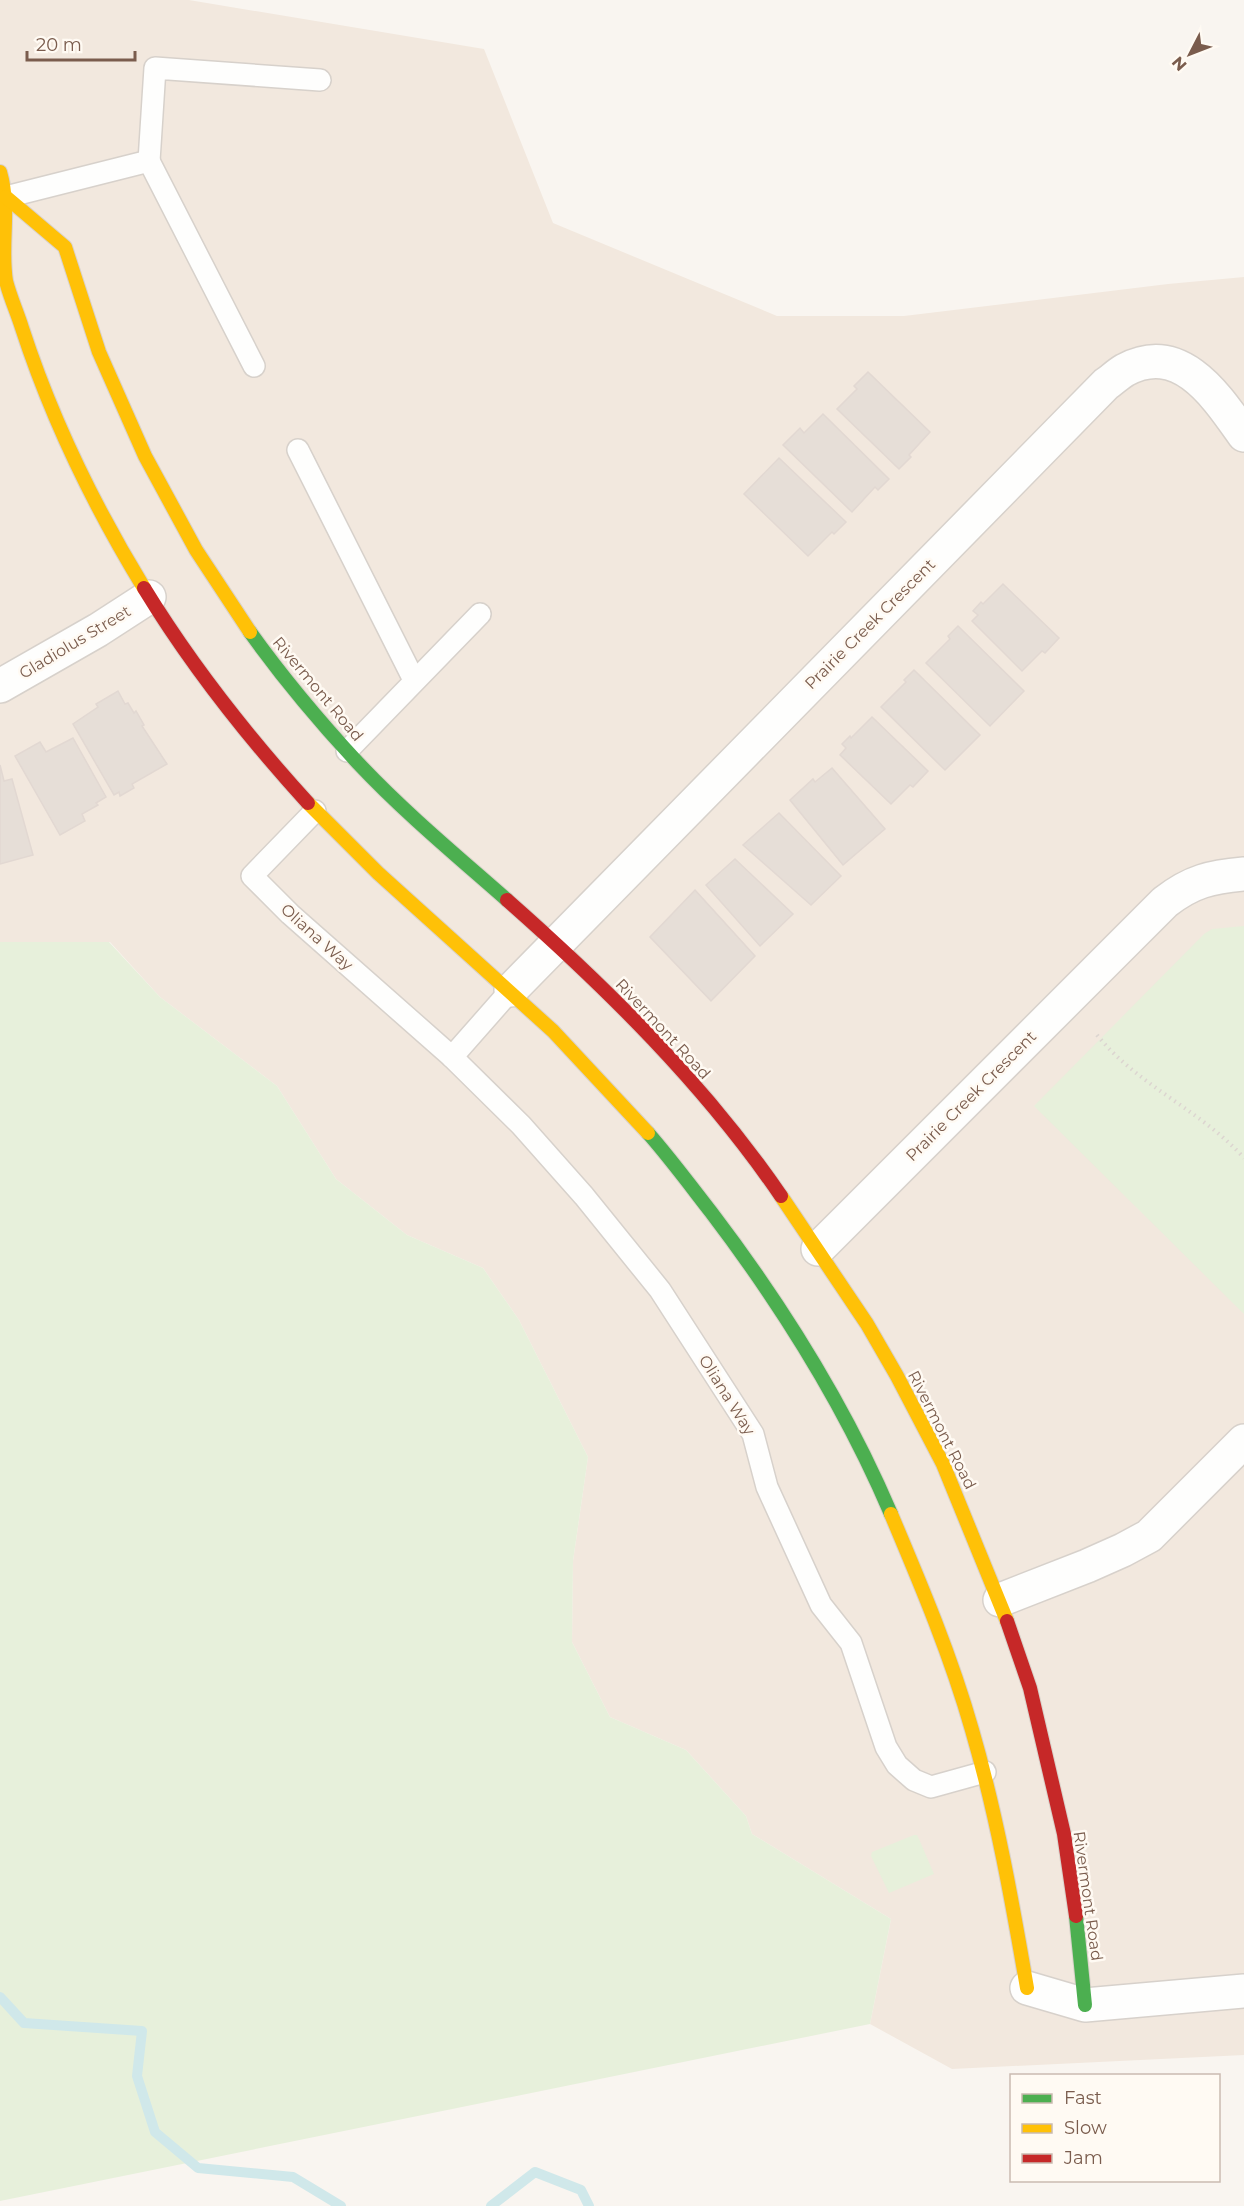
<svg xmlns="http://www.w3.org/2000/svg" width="1244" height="2206" font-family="Montserrat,sans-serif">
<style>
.residential{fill:#f2e8de}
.green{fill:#e7f0db}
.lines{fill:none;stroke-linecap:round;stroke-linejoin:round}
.stream{stroke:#d0e8ea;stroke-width:10}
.building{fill:#e6ded7;stroke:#e2d8d2;stroke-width:1.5}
.lane-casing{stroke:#d7d1cb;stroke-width:24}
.street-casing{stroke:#d7d1cb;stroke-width:36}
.fast-casing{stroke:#d9d2cb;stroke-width:16}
.slow-casing{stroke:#d9d2cb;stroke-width:16}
.jam-casing{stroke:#d9d2cb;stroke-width:16}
.path{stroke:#dcd5d0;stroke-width:4;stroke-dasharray:1.5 4.5;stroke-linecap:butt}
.lane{stroke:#fefefd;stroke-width:21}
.street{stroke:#fefefd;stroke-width:33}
.fast{stroke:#4caf50;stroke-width:14}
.slow{stroke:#ffc107;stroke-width:14}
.jam{stroke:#c62828;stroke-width:14}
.labels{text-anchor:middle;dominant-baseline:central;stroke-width:5;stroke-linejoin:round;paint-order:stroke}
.street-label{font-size:16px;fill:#7a5c4d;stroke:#fffaf3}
</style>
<rect width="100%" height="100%" fill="#f9f5f0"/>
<polygon class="residential" points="0,0 189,0 484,49 553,223 777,316 904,316 1168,284 1244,277 1244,2055 952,2069 870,2024 891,1919 752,1834 746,1816 686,1750 610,1717 572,1642 573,1561 588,1457 519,1320 483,1268 407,1235 336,1179 277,1086 160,997 110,942 0,942"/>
<g class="green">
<polygon points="1244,926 1244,1314 1034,1106 1204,934 1212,929"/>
<polygon points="0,942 109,942 160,997 277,1086 336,1179 407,1235 483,1268 519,1320 588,1457 573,1561 572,1642 610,1717 686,1750 746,1816 752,1834 891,1919 870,2024 0,2201"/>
<polygon points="914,1835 917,1835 919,1839 934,1874 889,1893 871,1856 872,1852"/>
</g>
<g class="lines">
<g class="stream">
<polyline points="0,1997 24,2023 142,2031 137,2076 155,2132 198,2168 293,2177 341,2206"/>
<polyline points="491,2206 535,2172 581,2190 589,2206"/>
</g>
</g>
<g class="building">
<polygon points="868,372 930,432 909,455 911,457 899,469 837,409 857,389 854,386"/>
<polygon points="823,414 889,479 878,490 875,487 852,512 783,445 800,428 804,433"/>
<polygon points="779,458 846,522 834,534 832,532 808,556 744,494"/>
<polygon points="1003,584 1059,638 1045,653 1042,651 1022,671 972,621 978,615 973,611 981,602 983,604"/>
<polygon points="958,626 1024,691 990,726 926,663 950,639 948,636"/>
<polygon points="914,670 980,735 945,770 881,707 906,682 904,680"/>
<polygon points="118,691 125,704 128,703 134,713 136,711 144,725 142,726 167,764 132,784 134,788 120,796 119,792 114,795 73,724 98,707 96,704"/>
<polygon points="872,717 928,771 913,787 910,785 891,804 840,755 846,748 842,744 850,736 851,738"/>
<polygon points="73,738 106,797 96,803 98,805 82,814 85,821 60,835 15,756 40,742 46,752"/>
<polygon points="0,765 4,781 12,779 33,855 0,864"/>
<polygon points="832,768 885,829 843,865 790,800 813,779 815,782"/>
<polygon points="779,813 841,876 811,905 743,845"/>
<polygon points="735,859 793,914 760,946 706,885"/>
<polygon points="695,890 755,956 711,1001 650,937"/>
</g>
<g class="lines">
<g class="lane-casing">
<g id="lane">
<polyline points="149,161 254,366"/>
<polyline points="6,197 149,161 155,68 320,80"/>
<polyline points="298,450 414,680"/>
<polyline points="347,751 480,614"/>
<polyline points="315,811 252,876 290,914 452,1057 521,1125 584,1196 660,1290 753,1434 767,1487 821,1605 851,1643 886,1747 897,1765 914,1780 931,1787 985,1772"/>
<polyline points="452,1057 511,990"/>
</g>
</g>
<g class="street-casing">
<g id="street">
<polyline points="0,686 98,630 149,597"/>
<path d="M 511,990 L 1106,384 C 1112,380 1118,374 1125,370 C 1181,340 1217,397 1244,435"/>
<path d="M 818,1249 L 1165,902 C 1192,881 1211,877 1244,874"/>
<polyline points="1000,1600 1087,1566 1123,1550 1149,1536 1244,1441"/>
<polyline points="1027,1988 1085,2005 1244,1991"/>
</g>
</g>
<g class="fast-casing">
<g id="fast">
<path d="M 250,632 C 283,678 320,722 358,763 C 404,812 457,856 507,900"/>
<path d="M 648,1133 C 670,1158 690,1185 711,1212 C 781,1304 845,1406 891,1514"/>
<polyline points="1076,1916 1085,2005"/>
</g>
</g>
<g class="slow-casing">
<g id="slow">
<path d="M 0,172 C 11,210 0,244 6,281 C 10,297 17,312 22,328 C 52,420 94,506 144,588"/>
<polyline points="6,197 65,247 99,352 145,456 196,550 250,632"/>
<polyline points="308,803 378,873 553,1031 648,1133"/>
<polyline points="781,1196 867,1324 897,1376 943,1464 1007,1621"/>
<path d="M 891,1514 C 921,1585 951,1656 972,1730 C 997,1816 1012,1901 1027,1988"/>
</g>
</g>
<g class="jam-casing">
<g id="jam">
<path d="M 144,588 C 191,665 247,736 308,803"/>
<path d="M 507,900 C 608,989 705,1085 781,1196"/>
<polyline points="1007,1621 1030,1688 1064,1834 1076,1916"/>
</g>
</g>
<path class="path" d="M 1097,1035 C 1138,1086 1201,1110 1244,1158"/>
<use href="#lane" class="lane"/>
<use href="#street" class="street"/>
<use href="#fast" class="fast"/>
<use href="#slow" class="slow"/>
<use href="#jam" class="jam"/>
</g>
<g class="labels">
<g class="street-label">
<text transform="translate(870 624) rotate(-45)">Prairie Creek Crescent</text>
<text transform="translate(75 642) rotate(-31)">Gladiolus Street</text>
<text transform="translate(318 689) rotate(50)">Rivermont Road</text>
<text transform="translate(317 937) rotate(42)">Oliana Way</text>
<text transform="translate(663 1029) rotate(47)">Rivermont Road</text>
<text transform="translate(971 1096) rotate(-45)">Prairie Creek Crescent</text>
<text transform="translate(727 1395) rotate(58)">Oliana Way</text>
<text transform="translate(942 1430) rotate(63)">Rivermont Road</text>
<text transform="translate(1088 1896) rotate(82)">Rivermont Road</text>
</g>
</g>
<rect x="1010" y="2074" width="210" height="108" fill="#fffaf3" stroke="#cabbb1" stroke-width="1.5"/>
<rect x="1022" y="2094" width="30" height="9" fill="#4caf50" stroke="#cabbb1" stroke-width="1.5"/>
<text x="1064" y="2104" font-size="18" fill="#7a5c4d">Fast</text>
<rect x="1022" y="2124" width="30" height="9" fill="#ffc107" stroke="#cabbb1" stroke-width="1.5"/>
<text x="1064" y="2134" font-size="18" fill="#7a5c4d">Slow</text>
<rect x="1022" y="2154" width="30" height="9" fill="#c62828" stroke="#cabbb1" stroke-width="1.5"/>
<text x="1064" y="2164" font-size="18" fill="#7a5c4d">Jam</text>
<g transform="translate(1190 54) rotate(228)" stroke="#fffaf3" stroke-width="4.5" paint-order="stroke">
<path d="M0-4.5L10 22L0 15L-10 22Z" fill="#7a5c4d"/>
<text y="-9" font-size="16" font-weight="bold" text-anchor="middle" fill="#7a5c4d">N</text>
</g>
<path d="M27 51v9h108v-9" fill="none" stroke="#7a5c4d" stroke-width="3"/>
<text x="36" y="51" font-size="18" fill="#7a5c4d" stroke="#fffaf3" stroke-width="4.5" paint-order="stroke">20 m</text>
</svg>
